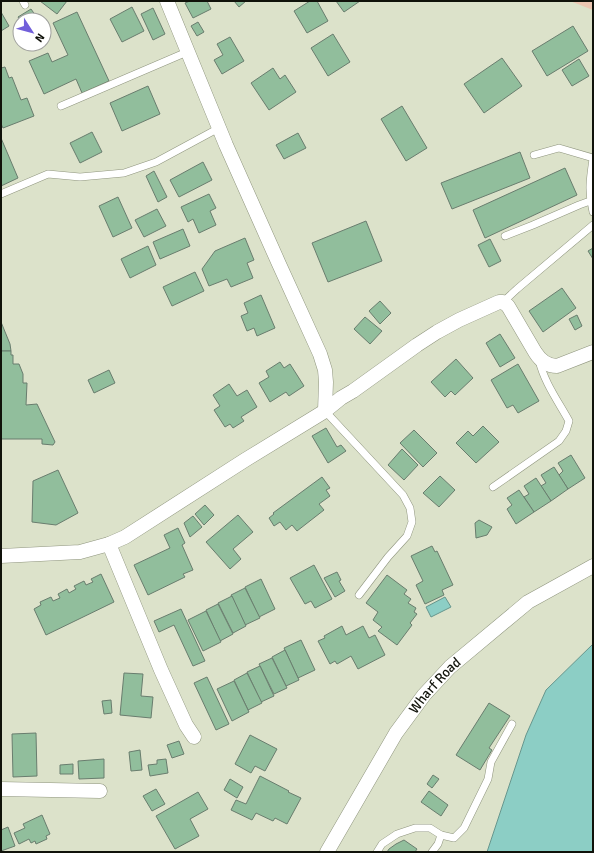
<svg xmlns="http://www.w3.org/2000/svg" width="594" height="853" font-family="Signika,sans-serif">
<style>
.green{fill:#ebc6b1}
.water{fill:#8ccec5;stroke:#67968d}
.building{fill:#91be9c;stroke:#697d6e}
.lines{fill:none;stroke-linecap:round;stroke-linejoin:round}
.lane-casing{stroke:#8f957e;stroke-width:8}
.street-casing{stroke:#8f957e;stroke-width:15}
.lane{stroke:#fff;stroke-width:7}
.street{stroke:#fff;stroke-width:14}
.labels{text-anchor:middle;dominant-baseline:central;stroke-width:3;stroke-linejoin:round;paint-order:stroke}
.street-label{font-size:14px;fill:#10120a;stroke:#fff}
</style>
<rect width="100%" height="100%" fill="#dce2ca"/>
<polygon class="green" points="570,1 593,1 593,10"/>
<g class="water">
<polygon points="445,597 451,607 431,617 426,607"/>
<polygon points="593,644 593,852 487,852 526,735 546,690"/>
</g>
<g class="building">
<polygon points="40,1 67,1 57,14"/>
<polygon points="190,1 207,1 211,9 193,18 185,3"/>
<polygon points="234,1 246,1 239,7"/>
<polygon points="310,1 317,1 328,21 307,33 294,11"/>
<polygon points="336,1 360,1 344,12"/>
<polygon points="132,7 144,31 122,42 110,19"/>
<polygon points="153,8 165,34 153,40 141,14"/>
<polygon points="31,9 38,19 36,20 20,20 18,17"/>
<polygon points="1,12 9,26 1,31"/>
<polygon points="77,12 109,81 82,93 76,79 44,94 29,61 48,53 52,62 68,55 53,23"/>
<polygon points="198,22 204,32 197,36 191,26"/>
<polygon points="573,26 588,51 547,76 532,51"/>
<polygon points="333,34 350,62 328,76 311,48"/>
<polygon points="230,37 244,61 222,74 214,60 223,55 217,44"/>
<polygon points="502,58 522,86 484,113 464,84"/>
<polygon points="579,59 589,76 572,86 562,70"/>
<polygon points="5,67 9,78 12,77 21,100 27,98 34,116 3,128 1,124 1,68"/>
<polygon points="273,68 280,79 285,75 296,92 269,110 251,83"/>
<polygon points="148,86 160,114 122,131 110,103"/>
<polygon points="402,106 427,148 406,161 381,119"/>
<polygon points="92,132 102,152 80,163 70,143"/>
<polygon points="298,133 306,148 284,159 276,145"/>
<polygon points="1,138 18,178 1,186"/>
<polygon points="520,152 530,178 452,209 441,183"/>
<polygon points="203,162 212,180 179,197 170,180"/>
<polygon points="565,168 577,195 485,238 473,210"/>
<polygon points="154,171 167,197 158,202 146,176"/>
<polygon points="209,194 216,208 210,211 216,225 199,233 193,219 188,222 181,207"/>
<polygon points="118,197 132,228 113,237 99,206"/>
<polygon points="157,209 166,226 144,237 135,220"/>
<polygon points="366,221 382,261 328,282 312,243"/>
<polygon points="183,229 190,246 160,259 153,242"/>
<polygon points="245,238 254,260 247,263 253,278 231,287 227,279 209,286 202,269 215,251"/>
<polygon points="490,239 501,261 489,267 478,245"/>
<polygon points="148,246 156,265 130,278 121,259"/>
<polygon points="593,248 593,259 588,251"/>
<polygon points="195,272 204,291 172,306 163,287"/>
<polygon points="562,288 576,308 543,332 529,311"/>
<polygon points="261,295 275,328 257,336 254,328 247,331 241,316 248,313 244,303"/>
<polygon points="380,301 391,313 380,324 369,311"/>
<polygon points="577,315 582,326 575,330 569,319"/>
<polygon points="365,317 382,331 370,344 354,329"/>
<polygon points="1,322 10,344 11,351 1,351"/>
<polygon points="500,334 515,358 500,367 486,343"/>
<polygon points="1,351 11,351 11,355 13,355 13,364 19,364 23,374 23,383 27,383 26,405 37,404 55,442 53,445 42,444 42,439 1,439"/>
<polygon points="456,359 473,378 455,395 451,391 445,397 431,382"/>
<polygon points="280,362 284,368 290,364 304,386 289,396 286,392 270,402 259,383 269,377 266,371"/>
<polygon points="518,364 539,401 518,413 513,405 507,408 491,380"/>
<polygon points="109,370 115,383 94,393 88,380"/>
<polygon points="229,384 237,396 247,390 257,407 241,417 244,421 233,428 230,424 225,427 214,410 220,406 213,395"/>
<polygon points="483,426 499,442 476,463 456,443 468,431 473,436"/>
<polygon points="326,428 337,447 341,445 346,451 328,463 312,436"/>
<polygon points="414,430 437,453 423,467 400,443"/>
<polygon points="402,449 418,465 404,480 388,465"/>
<polygon points="571,455 585,478 568,489 559,475 563,471 558,463"/>
<polygon points="554,467 568,489 551,501 541,486 546,483 541,475"/>
<polygon points="58,470 78,513 56,525 32,522 33,481"/>
<polygon points="440,476 455,490 439,507 423,493"/>
<polygon points="322,477 330,488 326,490 330,496 319,504 324,510 297,531 292,525 286,530 280,522 274,526 269,518 274,514 273,513"/>
<polygon points="536,478 551,501 534,512 524,497 529,494 524,486"/>
<polygon points="519,490 534,512 516,524 507,509 512,505 507,498"/>
<polygon points="205,505 214,515 204,525 195,514"/>
<polygon points="238,515 253,532 233,549 241,559 230,569 206,542"/>
<polygon points="193,516 202,527 190,537 184,523"/>
<polygon points="479,520 492,527 487,535 476,538 475,523"/>
<polygon points="178,528 185,543 182,545 193,570 183,574 185,577 148,595 134,565 170,548 164,535"/>
<polygon points="432,546 435,552 437,551 453,585 442,590 444,595 425,604 416,585 423,581 411,556"/>
<polygon points="314,565 332,599 315,608 311,601 305,604 290,578"/>
<polygon points="337,572 341,580 339,581 345,591 335,597 324,578"/>
<polygon points="101,574 114,602 46,635 34,609 41,605 40,602 51,597 53,601 60,598 58,594 67,589 69,593 76,589 74,586 84,581 86,585 93,582 91,579"/>
<polygon points="387,575 407,590 404,594 411,599 408,603 416,608 414,612 417,614 410,623 412,625 397,645 378,631 382,627 373,620 378,612 366,603"/>
<polygon points="261,579 275,609 259,617 245,587"/>
<polygon points="245,588 260,618 245,625 231,595"/>
<polygon points="232,596 246,626 233,633 218,603"/>
<polygon points="218,604 233,634 220,641 206,610"/>
<polygon points="181,609 205,661 193,666 174,625 159,632 154,621"/>
<polygon points="206,611 221,642 203,651 188,620"/>
<polygon points="342,626 346,635 363,626 369,638 375,635 385,655 358,669 351,656 337,664 335,661 330,664 318,641 325,638 324,636"/>
<polygon points="301,640 315,670 298,678 284,648"/>
<polygon points="285,650 299,680 286,686 272,657"/>
<polygon points="272,658 287,688 274,694 259,664"/>
<polygon points="260,666 274,696 261,702 247,672"/>
<polygon points="124,673 143,674 141,696 153,697 151,718 120,715"/>
<polygon points="247,673 262,703 248,710 234,680"/>
<polygon points="207,677 229,724 216,730 194,683"/>
<polygon points="234,681 249,712 232,721 217,689"/>
<polygon points="111,700 112,713 104,714 102,701"/>
<polygon points="489,703 510,716 489,748 492,750 480,770 456,755"/>
<polygon points="36,733 37,776 13,777 12,734"/>
<polygon points="250,735 277,749 265,771 255,766 251,773 235,764"/>
<polygon points="179,741 184,754 172,758 167,745"/>
<polygon points="140,750 142,770 131,771 129,752"/>
<polygon points="104,759 104,778 79,779 78,761"/>
<polygon points="166,759 168,773 150,776 148,765 157,764 157,760"/>
<polygon points="73,764 73,774 60,774 60,765"/>
<polygon points="433,775 439,779 432,788 427,784"/>
<polygon points="260,776 289,791 288,792 301,798 287,824 275,818 273,821 256,813 252,820 231,810 236,800 246,804"/>
<polygon points="230,779 243,787 237,798 224,790"/>
<polygon points="156,789 165,804 152,811 143,796"/>
<polygon points="429,791 448,805 441,816 421,802"/>
<polygon points="198,792 208,809 190,819 199,836 175,849 156,816"/>
<polygon points="42,815 50,834 46,836 47,839 36,844 35,841 31,843 29,839 19,844 14,833 25,828 23,824"/>
<polygon points="8,827 15,846 1,851 1,830"/>
<polygon points="404,840 417,849 415,852 387,852 389,849 396,844"/>
</g>
<g class="lines">
<g class="lane-casing">
<g id="lane">
<polyline points="23,1 25,5"/>
<polyline points="61,106 187,52"/>
<polyline points="534,155 559,148 593,158"/>
<path d="M 593,159 C 590,179 588,192 593,212"/>
<polyline points="1,194 48,174 80,177 124,173 156,162 219,128"/>
<polyline points="505,236 533,225 579,205 590,201"/>
<polyline points="503,302 517,289 593,225"/>
<polyline points="325,411 403,495 410,508 412,522 407,536 388,557 359,595"/>
<path d="M 493,487 L 559,441 L 566,431 L 569,421 C 558,401 544,382 539,360"/>
<polyline points="441,835 454,838 464,828 488,779 491,762 512,724"/>
<polyline points="377,852 382,844 397,834 415,828 430,828 441,835 438,844 432,852"/>
</g>
</g>
<g class="street-casing">
<g id="street">
<polyline points="167,1 226,145 279,264 320,354 325,370 326,382 325,411"/>
<polyline points="109,544 161,670 186,725 194,737"/>
<path d="M 1,556 L 80,552 L 109,544 L 125,537 L 245,460 L 325,411 L 341,398 L 353,391 L 417,345 L 437,332 L 459,320 L 499,302 L 503,302 L 508,306 L 535,352 C 540,360 547,366 557,366 L 593,352"/>
<polyline points="1,789 100,791"/>
<path id="s1" d="M 327,852 L 396,733 L 424,695 L 450,667 L 528,602 L 593,566"/>
</g>
</g>
<use href="#lane" class="lane"/>
<use href="#street" class="street"/>
</g>
<g class="labels">
<g class="street-label">
<text stroke="none"><textPath href="#s1" startOffset="199">Wharf Road</textPath></text>
</g>
</g>
<rect width="594" height="853" fill="none" stroke="#10120a" stroke-width="4"/>
<g transform="translate(32 32) rotate(126)"><circle r="19" fill="#ffffff" stroke="#9fa09d"/>
<path d="M0-3L7 15L0 10L-7 15Z" fill="#715fda"/>
<text y="-6" font-size="11" font-weight="bold" text-anchor="middle" fill="#10120a">N</text>
</g>
</svg>
